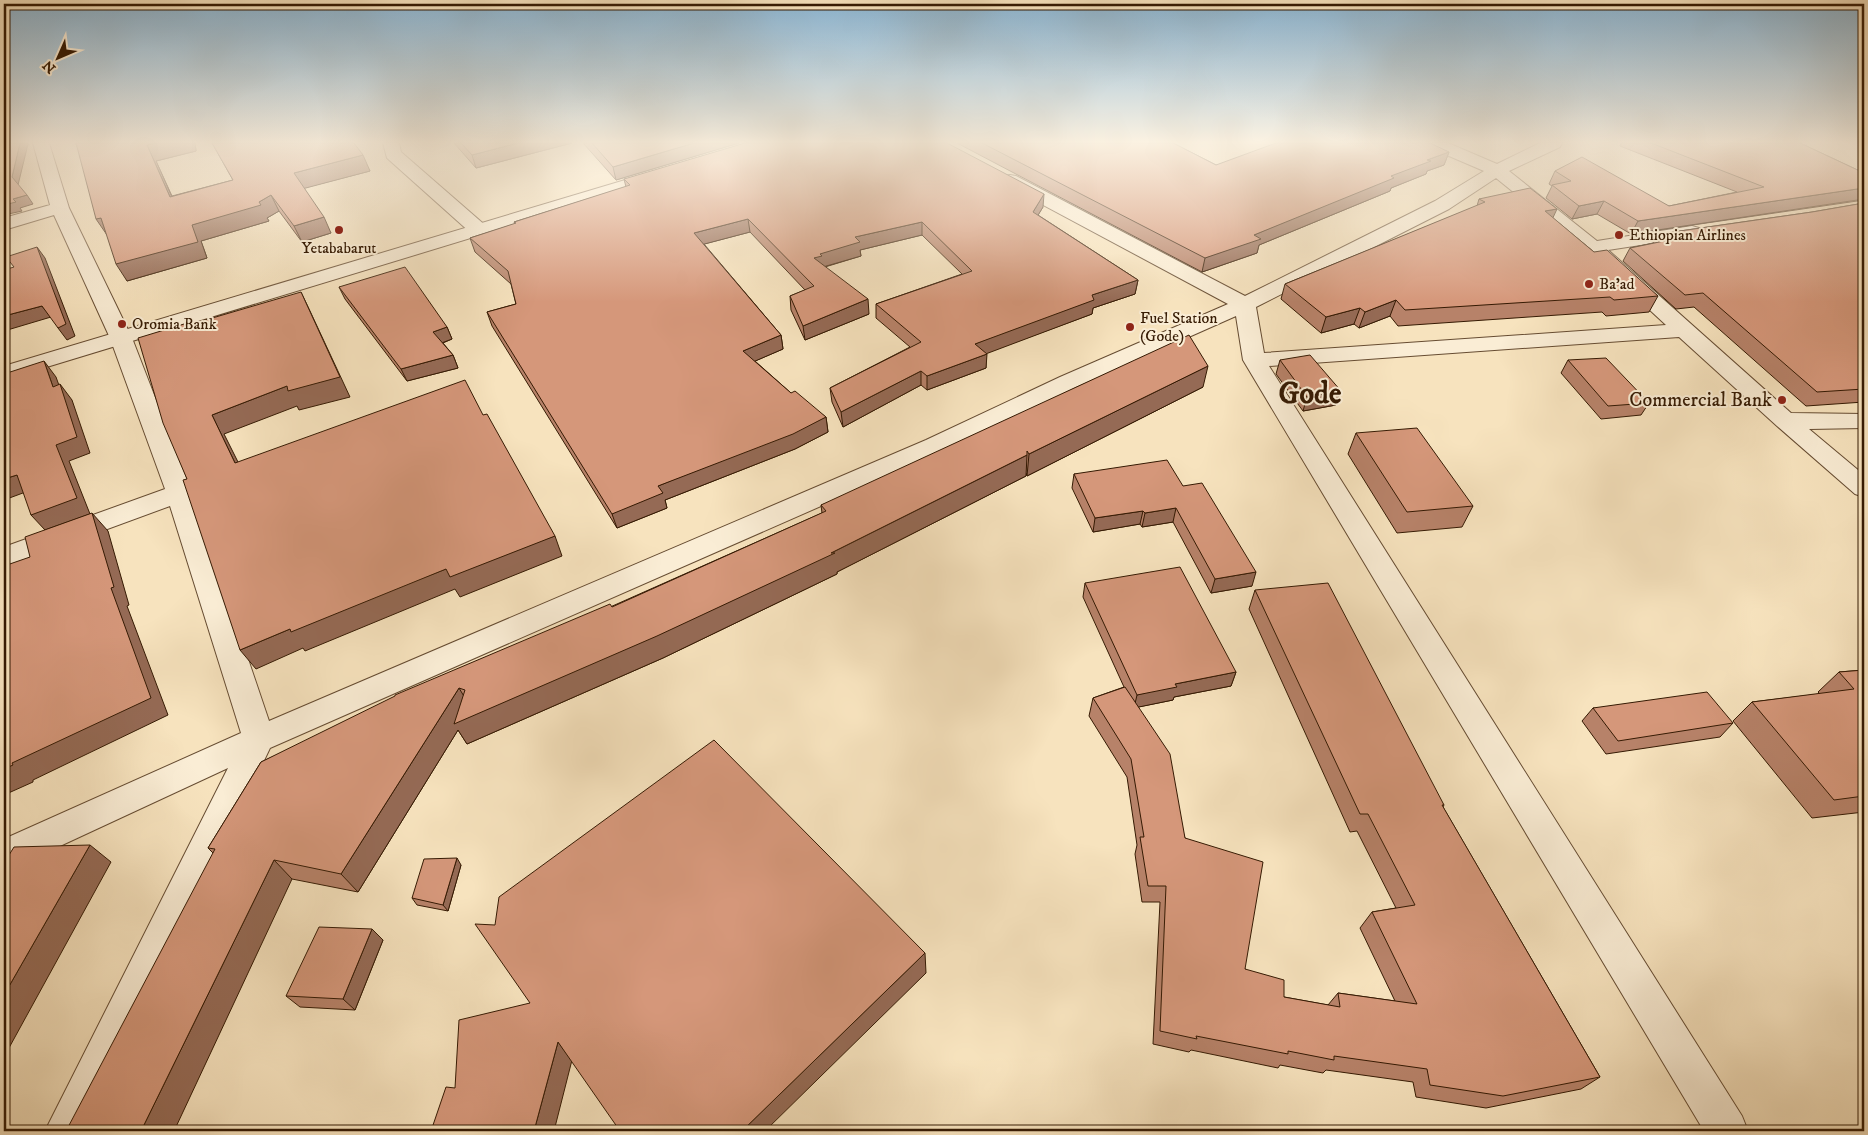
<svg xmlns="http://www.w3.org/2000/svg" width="1868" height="1135" font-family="'IM FELL DW Pica',serif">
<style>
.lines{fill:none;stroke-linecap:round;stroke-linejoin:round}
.minor-casing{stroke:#664c32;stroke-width:2}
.tertiary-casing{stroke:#664c32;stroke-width:2}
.minor{fill:#faedd5;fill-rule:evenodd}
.tertiary{fill:#faedd5;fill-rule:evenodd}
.wall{fill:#b78269;stroke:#351a03}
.shaded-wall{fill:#956a55;stroke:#351a03}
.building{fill:#d5977a;stroke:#351a03}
.poi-dot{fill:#8f2418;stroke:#faedd5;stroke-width:2}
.labels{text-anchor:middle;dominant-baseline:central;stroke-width:4;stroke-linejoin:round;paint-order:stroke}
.far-poi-label{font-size:16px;fill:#351a03;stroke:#faedd5;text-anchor:start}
.poi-label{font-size:20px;fill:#351a03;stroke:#faedd5;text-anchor:end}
.town-label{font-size:30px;font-weight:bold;fill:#351a03;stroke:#faedd5}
</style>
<rect width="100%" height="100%" fill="#f7e3be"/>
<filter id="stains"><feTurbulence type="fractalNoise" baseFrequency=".004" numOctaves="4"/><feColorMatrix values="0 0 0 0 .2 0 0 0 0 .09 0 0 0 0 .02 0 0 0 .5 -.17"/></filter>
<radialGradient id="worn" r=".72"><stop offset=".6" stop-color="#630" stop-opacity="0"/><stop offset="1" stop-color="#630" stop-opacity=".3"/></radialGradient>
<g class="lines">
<g class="minor-casing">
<g id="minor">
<path d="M 33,143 L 49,143 L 69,208 L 132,338 L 192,493 L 269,721 L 926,440 L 1060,377 L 1228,304 L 1004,184 L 1001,180 L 1004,176 L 1010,175 L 1016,176 L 1245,296 L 1435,201 L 1484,171 L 1428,147 L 1426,143 L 1448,143 L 1497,164 L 1540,143 L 1562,143 L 1560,147 L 1509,171 L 1597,241 L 1692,226 L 1699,228 L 1702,232 L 1699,236 L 1608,250 L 1791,413 L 1864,414 L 1864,428 L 1809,429 L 1864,475 L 1864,497 L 1855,494 L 1777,426 L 1679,337 L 1269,366 L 1742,1116 L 1748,1131 L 1704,1131 L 1243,360 L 1236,316 L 1076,387 L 944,452 L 270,748 L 88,1131 L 45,1131 L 228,768 L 4,872 L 4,839 L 241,733 L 170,506 L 4,567 L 4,547 L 165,489 L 110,338 L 54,215 L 4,230 L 4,218 L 50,205 ZM 1496,178 L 1586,251 L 1666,325 L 1264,353 L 1256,307 L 1449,209 Z"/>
<polygon points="383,143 399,143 401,152 486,226 489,230 486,234 479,236 472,234 387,158"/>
</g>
</g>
<g class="tertiary-casing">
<polygon id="tertiary" points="662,169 668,170 671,174 668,178 4,380 4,366"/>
</g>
<use href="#minor" class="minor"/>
<use href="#tertiary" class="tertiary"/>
</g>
<g class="wall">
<polygon points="75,143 195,143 196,151 156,161 172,196 233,180 212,143 354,143 370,171 304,188 331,233 302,242 279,211 267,218 269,221 201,241 207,258 127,281 78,148"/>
<polygon points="454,143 572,143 476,168"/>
<polygon points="583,143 739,143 616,180"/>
<polygon points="957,143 1173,143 1216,165 1449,152 1444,165 1427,171 1426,174 1391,188 1390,191 1259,245 1257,253 1202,272"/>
<polygon points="1621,143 1800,143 1864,173 1864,200 1631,234 1597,214 1572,219 1546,198 1552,186 1549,184 1555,171 1669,206 1737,192 1620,146"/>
<polygon points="624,179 1043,207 1038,215 1138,280 1135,294 1093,308 1092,314 986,353 986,368 927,390 921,385 843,427 832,402 830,388 910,347 876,318 876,304 962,274 922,235 860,250 861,256 825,267 869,314 805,340 791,310 790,296 805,290 750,232 704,244 781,335 783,349 755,361 791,393 826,417 828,432 795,449 665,500 667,508 617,528 492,326 487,312 516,304 511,284 475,252 470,238 515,224 514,222 626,187"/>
<polygon points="1479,199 1553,218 1594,252 1658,296 1649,312 1606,316 1602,312 1398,326 1390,316 1359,328 1354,324 1321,333 1281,299 1285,284 1477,206"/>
<polygon points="1864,203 1864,402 1806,406 1694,307 1676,309 1623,261 1630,248 1653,243 1659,234 1812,212"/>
<polygon points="339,287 447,327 452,339 443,343 453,355 458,368 407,381 345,299"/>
<polygon points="1280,360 1341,391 1336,405 1303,411 1276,374"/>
<polygon points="1568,360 1649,403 1641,415 1601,419 1561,373"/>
<polygon points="1203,387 1027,476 1026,473 1026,476 837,572 837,574 663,658 467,744 458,730 358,892 292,879 213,853 208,848 261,762 822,513 821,505"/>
<polygon points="1356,433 1473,506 1462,527 1397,533 1348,454"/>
<polygon points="1074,474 1183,486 1252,586 1211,593 1173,522 1142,527 1140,524 1093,532 1072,488"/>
<polygon points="1085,583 1236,672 1231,686 1174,697 1173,700 1138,707 1185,838 1245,969 1284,997 1328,1005 1338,993 1395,1001 1360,928 1372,912 1396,908 1357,831 1350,832 1249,609 1255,590 1444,805 1443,807 1600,1077 1581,1089 1486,1108 1416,1097 1413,1082 1326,1070 1323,1073 1280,1065 1278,1068 1191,1050 1189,1052 1153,1044 1160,902 1142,902 1135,854 1137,845 1127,777 1089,716 1093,698 1124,687 1083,597"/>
<polygon points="1864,670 1864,812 1812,818 1733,721 1752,702 1820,694 1818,692 1839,672"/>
<polygon points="1593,708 1733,723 1720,737 1606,754 1582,721"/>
<polygon points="461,865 448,911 417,905 412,898"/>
<polygon points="383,940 355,1010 300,1007 286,996"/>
</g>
<g class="shaded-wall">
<polygon points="20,143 27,143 28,144 18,185 12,177"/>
<polygon points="157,143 195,143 196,151 156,161 179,213 170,197 147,145"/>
<polygon points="518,143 572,143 476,168 472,155"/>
<polygon points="694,143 739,143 616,180 613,167"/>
<polygon points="1449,152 1444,165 1427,171 1426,174 1391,188 1390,191 1259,245 1257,253 1202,272 1205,258 1254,235 1427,160"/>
<polygon points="363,155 370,171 302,189 294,173"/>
<polygon points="1864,188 1864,199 1631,234 1638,221"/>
<polygon points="1044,194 1043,207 1032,225 1033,212"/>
<polygon points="27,195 33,204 20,208 22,211 4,215 4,205 13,199"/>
<polygon points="271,195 279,211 267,218 269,221 201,241 207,258 127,281 116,264 192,225 259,202"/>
<polygon points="1604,201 1597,214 1572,219 1579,206"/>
<polygon points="1557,209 1550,224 1545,211"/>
<polygon points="324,217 331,233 302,242 294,226"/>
<polygon points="101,218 107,235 96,219"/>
<polygon points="748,219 750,232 697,246 694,233"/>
<polygon points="922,222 922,235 860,250 861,256 823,267 814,258 820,254 855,237"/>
<polygon points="37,247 45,258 75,336 67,340 58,328"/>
<polygon points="1138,280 1135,294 1093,308 1092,314 975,358 975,344 1092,295"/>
<polygon points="301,292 310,311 350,397 299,410 297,406 224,434 248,482 235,463 212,415 287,386"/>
<polygon points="868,299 869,314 805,340 803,326"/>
<polygon points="1396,300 1390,316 1359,328 1365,312"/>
<polygon points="42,306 51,317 4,331 4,316"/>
<polygon points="1360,308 1354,324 1321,333 1326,317"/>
<polygon points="447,327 452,339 439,344 433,332"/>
<polygon points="781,335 783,349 746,365 743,351"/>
<polygon points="987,354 986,368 927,390 927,376"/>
<polygon points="453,355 458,368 407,381 401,369"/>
<polygon points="44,361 56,377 65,402 53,387"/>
<polygon points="1208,366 1203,387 1027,476 1029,454"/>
<polygon points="921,371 921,385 843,427 841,412"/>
<polygon points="60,384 72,400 90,453 69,461 90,514 45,530 31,515 56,445"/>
<polygon points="1341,391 1336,405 1303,411 1307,397"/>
<polygon points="826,417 828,432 795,449 665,500 667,508 617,528 612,514 658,486"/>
<polygon points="1027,455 1026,476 837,572 837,574 663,658 467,744 458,730 358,892 341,874 459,688 471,708 831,553"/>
<polygon points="17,475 31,490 4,500 4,479"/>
<polygon points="1176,508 1173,522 1142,527 1145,513"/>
<polygon points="1143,511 1140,524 1093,532 1095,518"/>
<polygon points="92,513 108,531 129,605 127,606 168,715 33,780 33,782 4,795 4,769 12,763 111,588"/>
<polygon points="555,536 562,556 460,597 455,589 305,651 303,648 256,669 240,650 290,629 446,569"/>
<polygon points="1256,572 1252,586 1211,593 1215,579"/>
<polygon points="1236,672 1231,686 1174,697 1173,700 1134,708 1137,695 1175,684"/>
<polygon points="90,845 111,862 4,1057 4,995"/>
<polygon points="457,858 461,865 448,911 443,905"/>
<polygon points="274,860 292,879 175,1129 174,1131 141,1131"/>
<polygon points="372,929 383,940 355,1010 343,999"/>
<polygon points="925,953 926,973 765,1131 742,1131"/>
<polygon points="558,1042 572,1060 554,1131 534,1131"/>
</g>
<g class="building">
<polygon points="4,143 20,143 12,177 27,195 13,199 16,202 4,205"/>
<polygon points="76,143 157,143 147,145 170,197 233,180 212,143 354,143 363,155 294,173 324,217 294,226 271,195 259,202 261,205 192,225 198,242 116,264 101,218 96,219"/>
<polygon points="461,143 518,143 472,155"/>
<polygon points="592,143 694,143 613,167"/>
<polygon points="745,143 947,143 1044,194 1033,212 1138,280 1092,295 1094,300 975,344 987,354 927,376 921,371 841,412 830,388 921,342 876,304 972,271 922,222 855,237 860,242 820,254 822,256 814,258 868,299 803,326 790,296 814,286 748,219 694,233 781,335 743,351 791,393 795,391 826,417 793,434 658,486 663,493 612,514 487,312 516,304 508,271 470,238 516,223 514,222 630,185 624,179"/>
<polygon points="982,143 1173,143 1216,165 1276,143 1430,143 1449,152 1427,160 1431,161 1391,176 1394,178 1254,235 1261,239 1205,258"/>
<polygon points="1651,143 1800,143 1864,173 1864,188 1638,221 1604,201 1579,206 1552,185 1571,181 1555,171 1582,157 1669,206 1764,187"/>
<polygon points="1530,188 1557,209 1545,211 1594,252 1607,250 1658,296 1614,300 1610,297 1405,310 1396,300 1365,312 1360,308 1326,317 1285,284 1485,202 1479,199"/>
<polygon points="1864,203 1864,389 1817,392 1703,293 1685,295 1630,248 1669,240 1659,234 1812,212"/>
<polygon points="37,247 66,324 58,328 42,306 4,316 4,270 14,267 6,257"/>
<polygon points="405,267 447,327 433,332 453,355 401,369 339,287"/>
<polygon points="301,292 340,377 288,391 287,386 212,415 235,463 465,380 483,415 487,414 555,536 450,577 446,569 291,632 290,629 240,650 183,480 187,479 163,423 138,338 184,324 185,326"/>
<polygon points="1189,335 1208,366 1029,454 1027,451 1027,455 831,553 835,553 657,636 454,724 465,690 459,688 341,874 274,860 141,1131 66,1131 215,849 208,848 261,762 395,696 395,695 610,604 612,607 826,511 821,505"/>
<polygon points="1310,355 1341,391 1307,397 1280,360"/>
<polygon points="1606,358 1649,403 1608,406 1568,360"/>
<polygon points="44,361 53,387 60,384 77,437 56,445 77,498 31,515 17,475 4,479 4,392 5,391 4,387 4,374"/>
<polygon points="1417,428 1473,506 1407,512 1356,433"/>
<polygon points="1167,460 1183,486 1202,483 1256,572 1215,579 1176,508 1145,513 1143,511 1095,518 1074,474"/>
<polygon points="92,513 114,587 111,588 151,698 12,763 13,765 4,769 4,566 30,557 25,537"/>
<polygon points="1180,567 1236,672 1175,684 1177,687 1137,695 1085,583"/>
<polygon points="1328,583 1444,805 1442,805 1600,1077 1503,1096 1430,1085 1427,1069 1334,1056 1334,1060 1288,1051 1288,1054 1196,1036 1197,1039 1160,1031 1166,886 1148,886 1140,837 1144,837 1131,759 1093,698 1125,687 1170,754 1185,838 1263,862 1245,969 1284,980 1284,997 1340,1007 1338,993 1417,1004 1372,912 1415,905 1368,814 1360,814 1255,590"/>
<polygon points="1864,670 1864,796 1834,800 1752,702 1854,689 1839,672"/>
<polygon points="1707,692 1733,723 1618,741 1593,708"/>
<polygon points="714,740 925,953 742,1131 620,1131 558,1042 534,1131 431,1131 446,1087 455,1088 459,1020 530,1003 475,924 495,925 499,897"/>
<polygon points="90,845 4,995 4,863 14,847"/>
<polygon points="457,858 443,905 412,898 424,859"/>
<polygon points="319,927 372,929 343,999 286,996"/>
</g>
<linearGradient id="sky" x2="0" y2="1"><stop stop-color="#8bb7d6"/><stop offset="0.47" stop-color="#fbf2e2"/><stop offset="1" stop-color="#fbf2e2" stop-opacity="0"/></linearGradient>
<rect width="1868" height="302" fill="url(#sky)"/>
<g class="poi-dot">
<circle cx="339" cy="230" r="5"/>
<circle cx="1619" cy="235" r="5"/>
<circle cx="1589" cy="284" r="5"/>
<circle cx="122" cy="324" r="5"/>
<circle cx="1130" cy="327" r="5"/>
<circle cx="1782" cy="400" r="5"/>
</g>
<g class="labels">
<g class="far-poi-label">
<text x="1629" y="235">Ethiopian Airlines</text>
<text x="339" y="248" text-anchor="middle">Yetababarut</text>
<text x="1599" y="284">Ba'ad</text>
<text x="1140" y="318">Fuel Station<tspan x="1140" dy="18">(Gode)</tspan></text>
<text x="132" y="324">Oromia Bank</text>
</g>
<g class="poi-label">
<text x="1772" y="400">Commercial Bank</text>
</g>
<g class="town-label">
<text x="1310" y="394">Gode</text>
</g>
</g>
<rect width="1868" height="1135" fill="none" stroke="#f7e3be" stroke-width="20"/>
<rect x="5" y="5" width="1858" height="1125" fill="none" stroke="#351a03" stroke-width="2.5"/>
<rect x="10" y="10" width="1848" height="1115" fill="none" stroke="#351a03"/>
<g transform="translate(58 58) rotate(225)" stroke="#faedd5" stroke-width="4" paint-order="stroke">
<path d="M0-4L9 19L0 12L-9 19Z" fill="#351a03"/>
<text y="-8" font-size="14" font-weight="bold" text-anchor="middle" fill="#351a03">N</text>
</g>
<rect width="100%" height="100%" filter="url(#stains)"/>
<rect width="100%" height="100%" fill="url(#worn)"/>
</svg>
